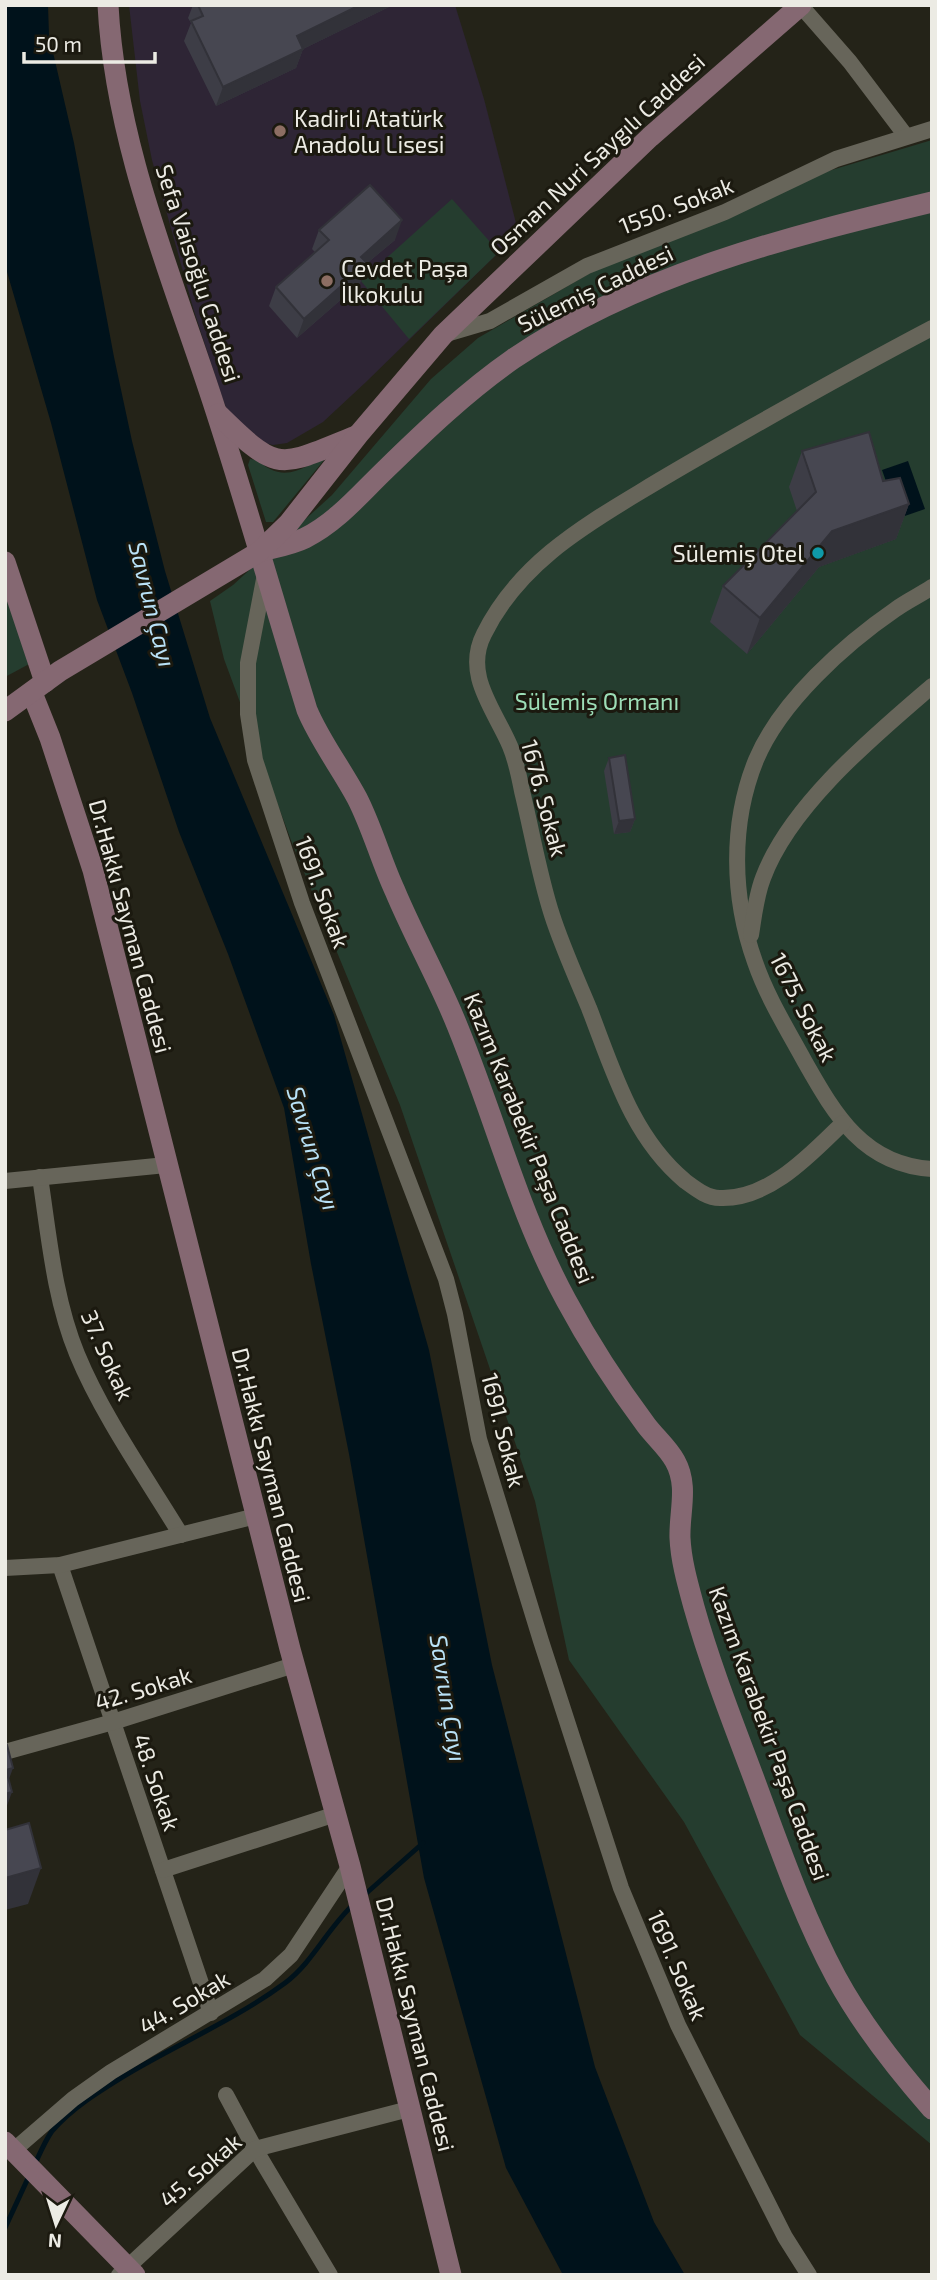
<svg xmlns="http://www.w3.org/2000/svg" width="937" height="2280" font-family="'Exo 2',sans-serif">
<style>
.education{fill:#2e2535}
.green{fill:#253d2f}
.water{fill:#00121b}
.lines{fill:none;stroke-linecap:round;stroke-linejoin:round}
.stream{stroke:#00121b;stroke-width:5}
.street{stroke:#67655a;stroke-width:16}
.secondary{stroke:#856872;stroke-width:21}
.wall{fill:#3d3d46}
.shaded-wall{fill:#323239}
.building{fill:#474751;stroke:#323239;stroke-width:2}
.education-dot{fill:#8d6e63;stroke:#1b190f;stroke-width:2.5}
.culture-dot{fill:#0f9aa8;stroke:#1b190f;stroke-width:2.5}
.labels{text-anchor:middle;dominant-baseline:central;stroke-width:6;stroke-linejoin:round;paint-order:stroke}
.poi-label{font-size:23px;fill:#ecebe4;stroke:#1b190f;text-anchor:start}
.street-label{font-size:23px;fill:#ecebe4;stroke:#1b190f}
.park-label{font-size:23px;fill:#9ddeb7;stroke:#1b190f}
.water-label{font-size:24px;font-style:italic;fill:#b9e2f7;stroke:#1b190f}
</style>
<rect width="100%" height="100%" fill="#242318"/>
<polygon class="education" points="129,5 455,5 484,99 517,227 499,252 366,382 323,422 287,443 273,445 265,443 228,412 223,400 194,311 152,160 140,101"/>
<g class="green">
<polygon points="932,140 932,2145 800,2035 684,1822 569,1660 535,1501 400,1105 292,843 224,659 210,601 233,585 332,495 431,379 478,338 592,272 815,175"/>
<polygon points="452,199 499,252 409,339 361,281"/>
<path d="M 329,454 L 273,522 L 266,522 L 248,465 L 250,459 C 260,460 262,465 270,469 C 291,480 310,464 329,454 Z"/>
<polygon points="5,592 31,663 5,677"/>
</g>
<g class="water">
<polygon points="5,5 48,5 49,35 74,143 114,357 132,441 165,571 210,718 334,1015 429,1350 492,1665 595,2067 654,2222 685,2275 563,2275 506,2168 424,1878 349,1454 311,1264 284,1108 228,954 179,832 132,693 97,600 51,423 5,265"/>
<polygon points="908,461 925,509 899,518 882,470"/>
</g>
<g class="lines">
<g class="stream">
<polyline points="362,1897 423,1843"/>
<path d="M 35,2164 C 40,2153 45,2141 52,2131 C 72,2108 98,2092 124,2076 C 177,2044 235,2020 285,1983 C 314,1961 328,1927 355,1903"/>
<polyline points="5,2228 29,2176"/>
</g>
<g class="street">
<polyline points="801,6 850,62 906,136"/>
<polyline points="446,334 490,321 587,266 725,212 836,159 932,129"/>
<polyline points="265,574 248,663 248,714 255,760 302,903 446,1279 455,1314 479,1439 541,1641 621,1888 678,2025 785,2237 809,2275"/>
<path d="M 932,587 C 920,595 907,601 896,609 C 845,644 780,702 756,760 C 730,824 732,898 755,962 C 767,997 787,1029 805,1062 C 835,1115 864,1165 932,1169"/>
<path d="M 751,935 C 754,916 756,896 763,878 C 790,805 874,736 932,686"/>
<path d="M 843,1123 C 811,1154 769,1200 720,1198 C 707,1198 696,1189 685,1181 C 632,1137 613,1070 589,1008 C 576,977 562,946 552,915 C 539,875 532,832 522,791 C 519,776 516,760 510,746 C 495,710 463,675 484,634 C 517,567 578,529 640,492 C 676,470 713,449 750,428 C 810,394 871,360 932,328"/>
<path d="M 40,1177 C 49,1236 54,1298 77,1354 C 102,1415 147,1479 181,1535"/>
<polyline points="5,1181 166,1165"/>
<polyline points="60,1565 211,2013"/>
<polyline points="5,1568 60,1565 256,1516"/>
<polyline points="5,1752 113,1722 294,1665"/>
<polyline points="163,1870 336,1814"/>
<polyline points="226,2095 255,2149 330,2275"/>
<polyline points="14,2150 73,2099 111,2072 265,1979 291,1955 350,1866"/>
<polyline points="119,2275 255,2149 409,2109"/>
</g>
<g class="secondary">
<path d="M 108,5 C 115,139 167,264 209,390 C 244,495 274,603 307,710 C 320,741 341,768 357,798 C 372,827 381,861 395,891 C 413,934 436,975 454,1018 C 493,1111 518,1212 566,1300 C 589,1343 617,1386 646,1425 C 655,1437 668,1448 675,1461 C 689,1486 679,1512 680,1538 C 681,1561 688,1585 694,1607 C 710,1664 732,1720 753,1776 C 778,1843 802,1914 836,1977 C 862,2025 896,2068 932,2109"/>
<path d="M 218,414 C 280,475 278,467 356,436"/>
<path d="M 265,550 C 278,547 293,544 305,538 C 337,522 360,494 385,470 C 425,431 467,391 513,359 C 638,274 787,237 932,202"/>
<polyline points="5,562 45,682"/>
<polyline points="32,693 50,738 93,870 290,1649 350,1866 451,2275"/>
<polyline points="5,711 60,671 259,552 289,523 358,435 443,335 650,137 801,5"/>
<polyline points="5,2142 135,2275"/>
</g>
</g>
<g class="wall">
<polygon points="193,5 389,5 389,7 303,49 296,68 216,106 184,41 191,23 188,18"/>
<polygon points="319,230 395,240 366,264 360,283 297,338 269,306 276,287 315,252 312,249"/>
<polygon points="802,451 883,481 909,504 896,539 819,567 747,654 710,622 723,586 797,511 789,487"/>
<polygon points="609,758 635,819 630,832 614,834 604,771"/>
</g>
<g class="shaded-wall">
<polygon points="360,5 389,5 389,7 303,49 296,68 216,106 223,87 297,36"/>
<polygon points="402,220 395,240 366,264 360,283 297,338 304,319 361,257"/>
<polygon points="909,504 896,539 819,567 747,654 760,618 832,531"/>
<polygon points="635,819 630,832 614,834 619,821"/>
<polygon points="13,1768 5,1790 6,1770"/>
<polygon points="12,1792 5,1811 5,1794"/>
<polygon points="41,1868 28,1904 5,1910 5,1878"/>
</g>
<g class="building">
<polygon points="198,5 360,5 297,36 303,49 223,87 191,21 203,16"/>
<polygon points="370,185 402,220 361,257 367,263 304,319 276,287 329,240 319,230"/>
<polygon points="869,432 883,481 900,478 909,504 832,531 760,618 723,586 816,492 802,451"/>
<polygon points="625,755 635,819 619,821 609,758"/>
<polygon points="7,1745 13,1768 6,1770 12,1792 5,1794 5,1746"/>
<polygon points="29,1823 41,1868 5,1878 5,1830"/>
</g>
<g class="education-dot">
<circle cx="280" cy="131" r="7"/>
<circle cx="327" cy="281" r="7"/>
</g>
<circle class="culture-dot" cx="818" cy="553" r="7"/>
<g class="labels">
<g class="poi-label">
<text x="294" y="118">Kadirli Atatürk<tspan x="294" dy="26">Anadolu Lisesi</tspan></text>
<text x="341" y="268">Cevdet Paşa<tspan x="341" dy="26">İlkokulu</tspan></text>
<text x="804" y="553" text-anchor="end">Sülemiş Otel</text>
</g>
<g class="street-label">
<text transform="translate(597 154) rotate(-43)">Osman Nuri Saygılı Caddesi</text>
<text transform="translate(676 205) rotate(-21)">1550. Sokak</text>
<text transform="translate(199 273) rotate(72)">Sefa Vaisoğlu Caddesi</text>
<text transform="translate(595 288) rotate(-26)">Sülemiş Caddesi</text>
<text transform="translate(545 798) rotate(75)">1676. Sokak</text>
<text transform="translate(323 892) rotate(70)">1691. Sokak</text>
<text transform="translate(131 926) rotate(75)">Dr.Hakkı Sayman Caddesi</text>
<text transform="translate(804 1007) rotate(63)">1675. Sokak</text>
<text transform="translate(530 1138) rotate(68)">Kazım Karabekir Paşa Caddesi</text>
<text transform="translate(108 1355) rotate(66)">37. Sokak</text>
<text transform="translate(504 1430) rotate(76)">1691. Sokak</text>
<text transform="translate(272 1475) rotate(76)">Dr.Hakkı Sayman Caddesi</text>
<text transform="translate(143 1688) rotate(-17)">42. Sokak</text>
<text transform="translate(770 1733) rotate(70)">Kazım Karabekir Paşa Caddesi</text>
<text transform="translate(157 1782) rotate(71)">48. Sokak</text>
<text transform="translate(678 1965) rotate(67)">1691. Sokak</text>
<text transform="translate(184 2002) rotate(-31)">44. Sokak</text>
<text transform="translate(416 2024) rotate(76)">Dr.Hakkı Sayman Caddesi</text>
<text transform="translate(200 2170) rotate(-41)">45. Sokak</text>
</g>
<g class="park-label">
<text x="597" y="701">Sülemiş Ormanı</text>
</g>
<g class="water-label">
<text transform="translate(153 604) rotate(76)">Savrun Çayı</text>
<text transform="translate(314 1148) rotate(73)">Savrun Çayı</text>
<text transform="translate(449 1698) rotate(81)">Savrun Çayı</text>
</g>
</g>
<rect width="937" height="2280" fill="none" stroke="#ecebe4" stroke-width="14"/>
<g transform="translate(56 2224) rotate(184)" stroke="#1b190f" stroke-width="5" paint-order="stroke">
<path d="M0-5L12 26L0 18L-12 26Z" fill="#ecebe4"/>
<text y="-10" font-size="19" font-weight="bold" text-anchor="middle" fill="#ecebe4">N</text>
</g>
<path d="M24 52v10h131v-10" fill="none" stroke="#ecebe4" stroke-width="3.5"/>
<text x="35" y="52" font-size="21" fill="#ecebe4" stroke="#1b190f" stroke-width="5" paint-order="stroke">50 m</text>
</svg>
